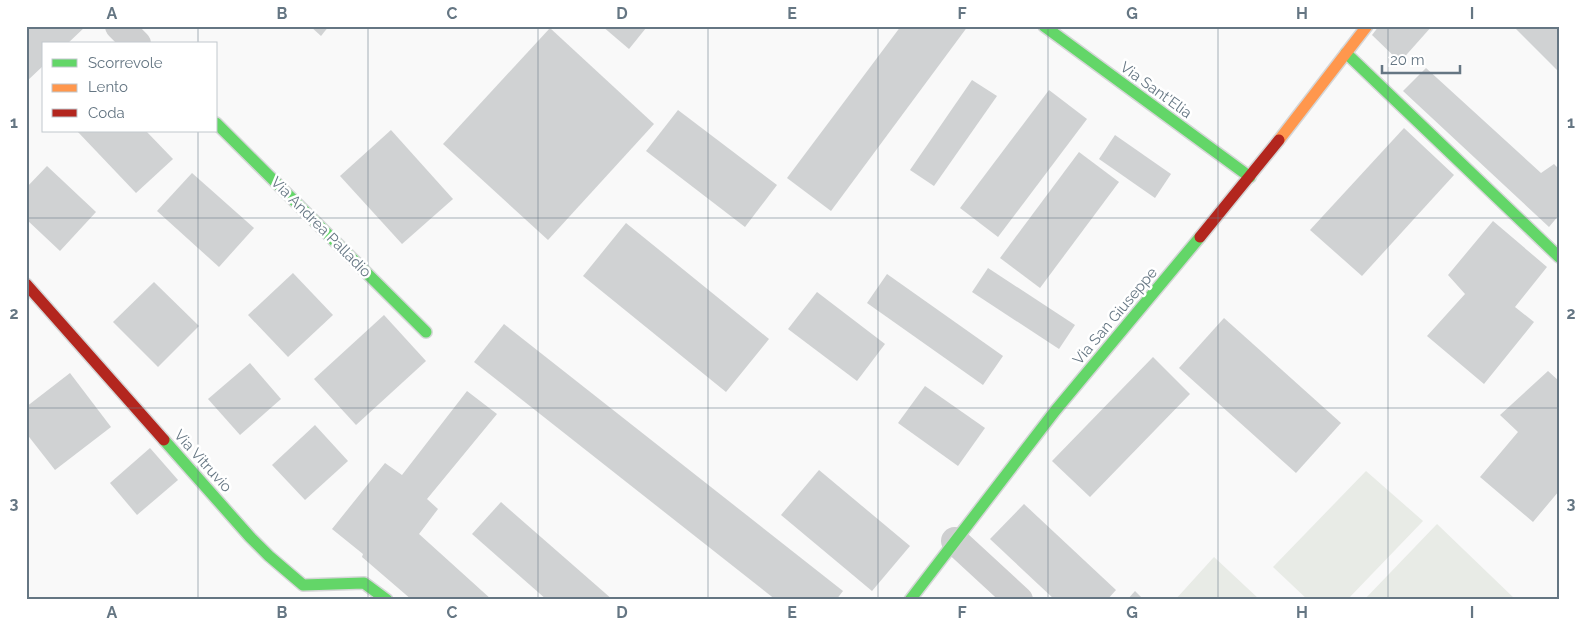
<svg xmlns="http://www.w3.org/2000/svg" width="1585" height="626" font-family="Raleway,sans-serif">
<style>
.green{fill:#e8ebe6}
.building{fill:#d0d2d3}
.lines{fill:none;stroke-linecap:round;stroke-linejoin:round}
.fast-casing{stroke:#d5d6d7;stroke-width:14}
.slow-casing{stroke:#d5d6d7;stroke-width:14}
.jam-casing{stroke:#d5d6d7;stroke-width:14}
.street{stroke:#cecfd0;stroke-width:28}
.fast{stroke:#63d668;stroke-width:11}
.slow{stroke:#ff974d;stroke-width:11}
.jam{stroke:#b3261e;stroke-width:11}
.grid{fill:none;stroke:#657683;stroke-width:1;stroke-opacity:0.55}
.labels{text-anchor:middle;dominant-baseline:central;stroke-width:5;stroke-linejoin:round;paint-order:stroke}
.street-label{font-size:15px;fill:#657683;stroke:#fff}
.neatline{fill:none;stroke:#657683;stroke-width:2}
.grid-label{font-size:16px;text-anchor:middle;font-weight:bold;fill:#657683}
</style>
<rect width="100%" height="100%" fill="#f9f9f9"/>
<g class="green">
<polygon points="1366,471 1423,521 1347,600 1308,600 1273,567"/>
<polygon points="1437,524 1516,600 1364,600"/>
<polygon points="1214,557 1260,600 1175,600"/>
</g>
<g class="building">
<polygon points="26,26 86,26 67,44 44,44 44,65 26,82"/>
<polygon points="310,26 329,26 321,36"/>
<polygon points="602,26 643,26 646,28 629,49"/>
<polygon points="901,26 968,26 831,211 787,178"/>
<polygon points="1379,26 1432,26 1400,62 1372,35"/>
<polygon points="1513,26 1559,26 1559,72"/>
<polygon points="550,28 654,124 548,240 443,144"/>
<polygon points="1426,68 1541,173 1554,164 1559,169 1559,215 1549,227 1403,91"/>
<polygon points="972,80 997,96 934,186 910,170"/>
<polygon points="1049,90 1087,119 998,237 960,208"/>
<polygon points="678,110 777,185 745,227 646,151"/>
<polygon points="1404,128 1454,175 1362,276 1310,230"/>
<polygon points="391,130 453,199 402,244 340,176"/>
<polygon points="77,131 146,131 173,159 136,193"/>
<polygon points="1115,135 1171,174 1155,198 1099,159"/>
<polygon points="1079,152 1119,182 1040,288 1000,258"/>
<polygon points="47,166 96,212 60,251 26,219 26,188"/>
<polygon points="192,173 254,228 219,267 157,211"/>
<polygon points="1493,221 1547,267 1515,307 1534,322 1484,384 1427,336 1465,294 1448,275"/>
<polygon points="626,223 769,339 726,392 583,276"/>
<polygon points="988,268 1075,325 1059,349 972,292"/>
<polygon points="293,273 333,315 288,357 248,315"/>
<polygon points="887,274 1003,356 983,385 867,303"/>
<polygon points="154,282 199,326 158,367 113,322"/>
<polygon points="817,292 885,344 857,381 788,329"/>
<polygon points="384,315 426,361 356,425 314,379"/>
<polygon points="1224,318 1341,423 1296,473 1179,368"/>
<polygon points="504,324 843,591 836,600 776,600 474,362"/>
<polygon points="1153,357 1190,394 1090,497 1052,461"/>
<polygon points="250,363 281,399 240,435 208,399"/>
<polygon points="1548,371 1559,381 1559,491 1533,522 1480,477 1518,432 1500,415"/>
<polygon points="70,373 111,427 55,470 26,433 26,407"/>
<polygon points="925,386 985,428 958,466 898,423"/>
<polygon points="467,391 497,414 427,499 438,509 419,534 492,600 412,600 362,557 363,554 332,529 385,463 402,475"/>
<polygon points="315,425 348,461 305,500 272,465"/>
<polygon points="150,448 178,480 137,515 110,483"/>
<polygon points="819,470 910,546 872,591 781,515"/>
<polygon points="501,502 613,600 547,600 472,534"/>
<polygon points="1024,504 1116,590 1107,600 1055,600 990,539"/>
<polygon points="1135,591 1144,600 1127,600"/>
</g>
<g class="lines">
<g class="fast-casing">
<g id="fast">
<polyline points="1044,26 1250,177"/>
<polyline points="1346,53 1559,257"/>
<polyline points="216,123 426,332"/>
<polyline points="164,440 250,537 269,556 303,585 364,583 387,600"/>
<polyline points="910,600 1055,411 1200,237"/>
</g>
</g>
<g class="slow-casing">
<polyline id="slow" points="1279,140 1367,26"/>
</g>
<g class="jam-casing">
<g id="jam">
<polyline points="1200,237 1279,140"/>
<polyline points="26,284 164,440"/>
</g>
</g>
<g class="street">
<polyline points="119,26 137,44"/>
<polyline points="955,541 1019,600"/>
</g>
<use href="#fast" class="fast"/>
<use href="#slow" class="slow"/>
<use href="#jam" class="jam"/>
</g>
<path class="grid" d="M 198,26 L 198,44M 368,26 L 368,600M 538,26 L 538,600M 708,26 L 708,600M 878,26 L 878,600M 1048,26 L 1048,600M 1218,26 L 1218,600M 1388,26 L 1388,600M 198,131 L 198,600M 26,218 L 1559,218M 26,408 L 1559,408"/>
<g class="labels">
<g class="street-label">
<text transform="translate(1156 90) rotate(36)">Via Sant'Elia</text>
<text transform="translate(321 227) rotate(45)">Via Andrea Palladio</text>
<text transform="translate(1115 316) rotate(-50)">Via San Giuseppe</text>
<text transform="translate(203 461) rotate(48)">Via Vitruvio</text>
</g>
</g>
<rect width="1585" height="626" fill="none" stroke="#ffffff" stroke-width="55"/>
<rect x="42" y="42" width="175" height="90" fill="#ffffff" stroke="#c1c8cd"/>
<rect x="52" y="59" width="25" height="8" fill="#63d668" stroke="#c1c8cd"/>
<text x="88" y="68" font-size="15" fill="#657683">Scorrevole</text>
<rect x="52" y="84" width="25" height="8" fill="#ff974d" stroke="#c1c8cd"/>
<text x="88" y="92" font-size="15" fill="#657683">Lento</text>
<rect x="52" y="109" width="25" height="8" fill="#b3261e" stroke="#c1c8cd"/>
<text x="88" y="118" font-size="15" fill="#657683">Coda</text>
<path d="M1382 65v8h78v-8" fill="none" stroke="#657683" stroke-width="2.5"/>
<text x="1390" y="65" font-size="15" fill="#657683" stroke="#ffffff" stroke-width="4" paint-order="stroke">20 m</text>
<rect x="28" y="28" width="1530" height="570" class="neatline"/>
<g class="grid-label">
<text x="112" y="19">A</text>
<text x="282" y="19">B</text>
<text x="452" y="19">C</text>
<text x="622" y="19">D</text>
<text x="792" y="19">E</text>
<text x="962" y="19">F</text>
<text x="1132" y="19">G</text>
<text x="1302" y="19">H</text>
<text x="1472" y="19">I</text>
<text x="14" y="128">1</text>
<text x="1571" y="128">1</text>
<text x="14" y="319">2</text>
<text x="1571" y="319">2</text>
<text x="14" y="509">3</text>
<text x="1571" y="509">3</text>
<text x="112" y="618">A</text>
<text x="282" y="618">B</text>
<text x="452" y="618">C</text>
<text x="622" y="618">D</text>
<text x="792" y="618">E</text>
<text x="962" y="618">F</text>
<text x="1132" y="618">G</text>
<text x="1302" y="618">H</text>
<text x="1472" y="618">I</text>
</g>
</svg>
